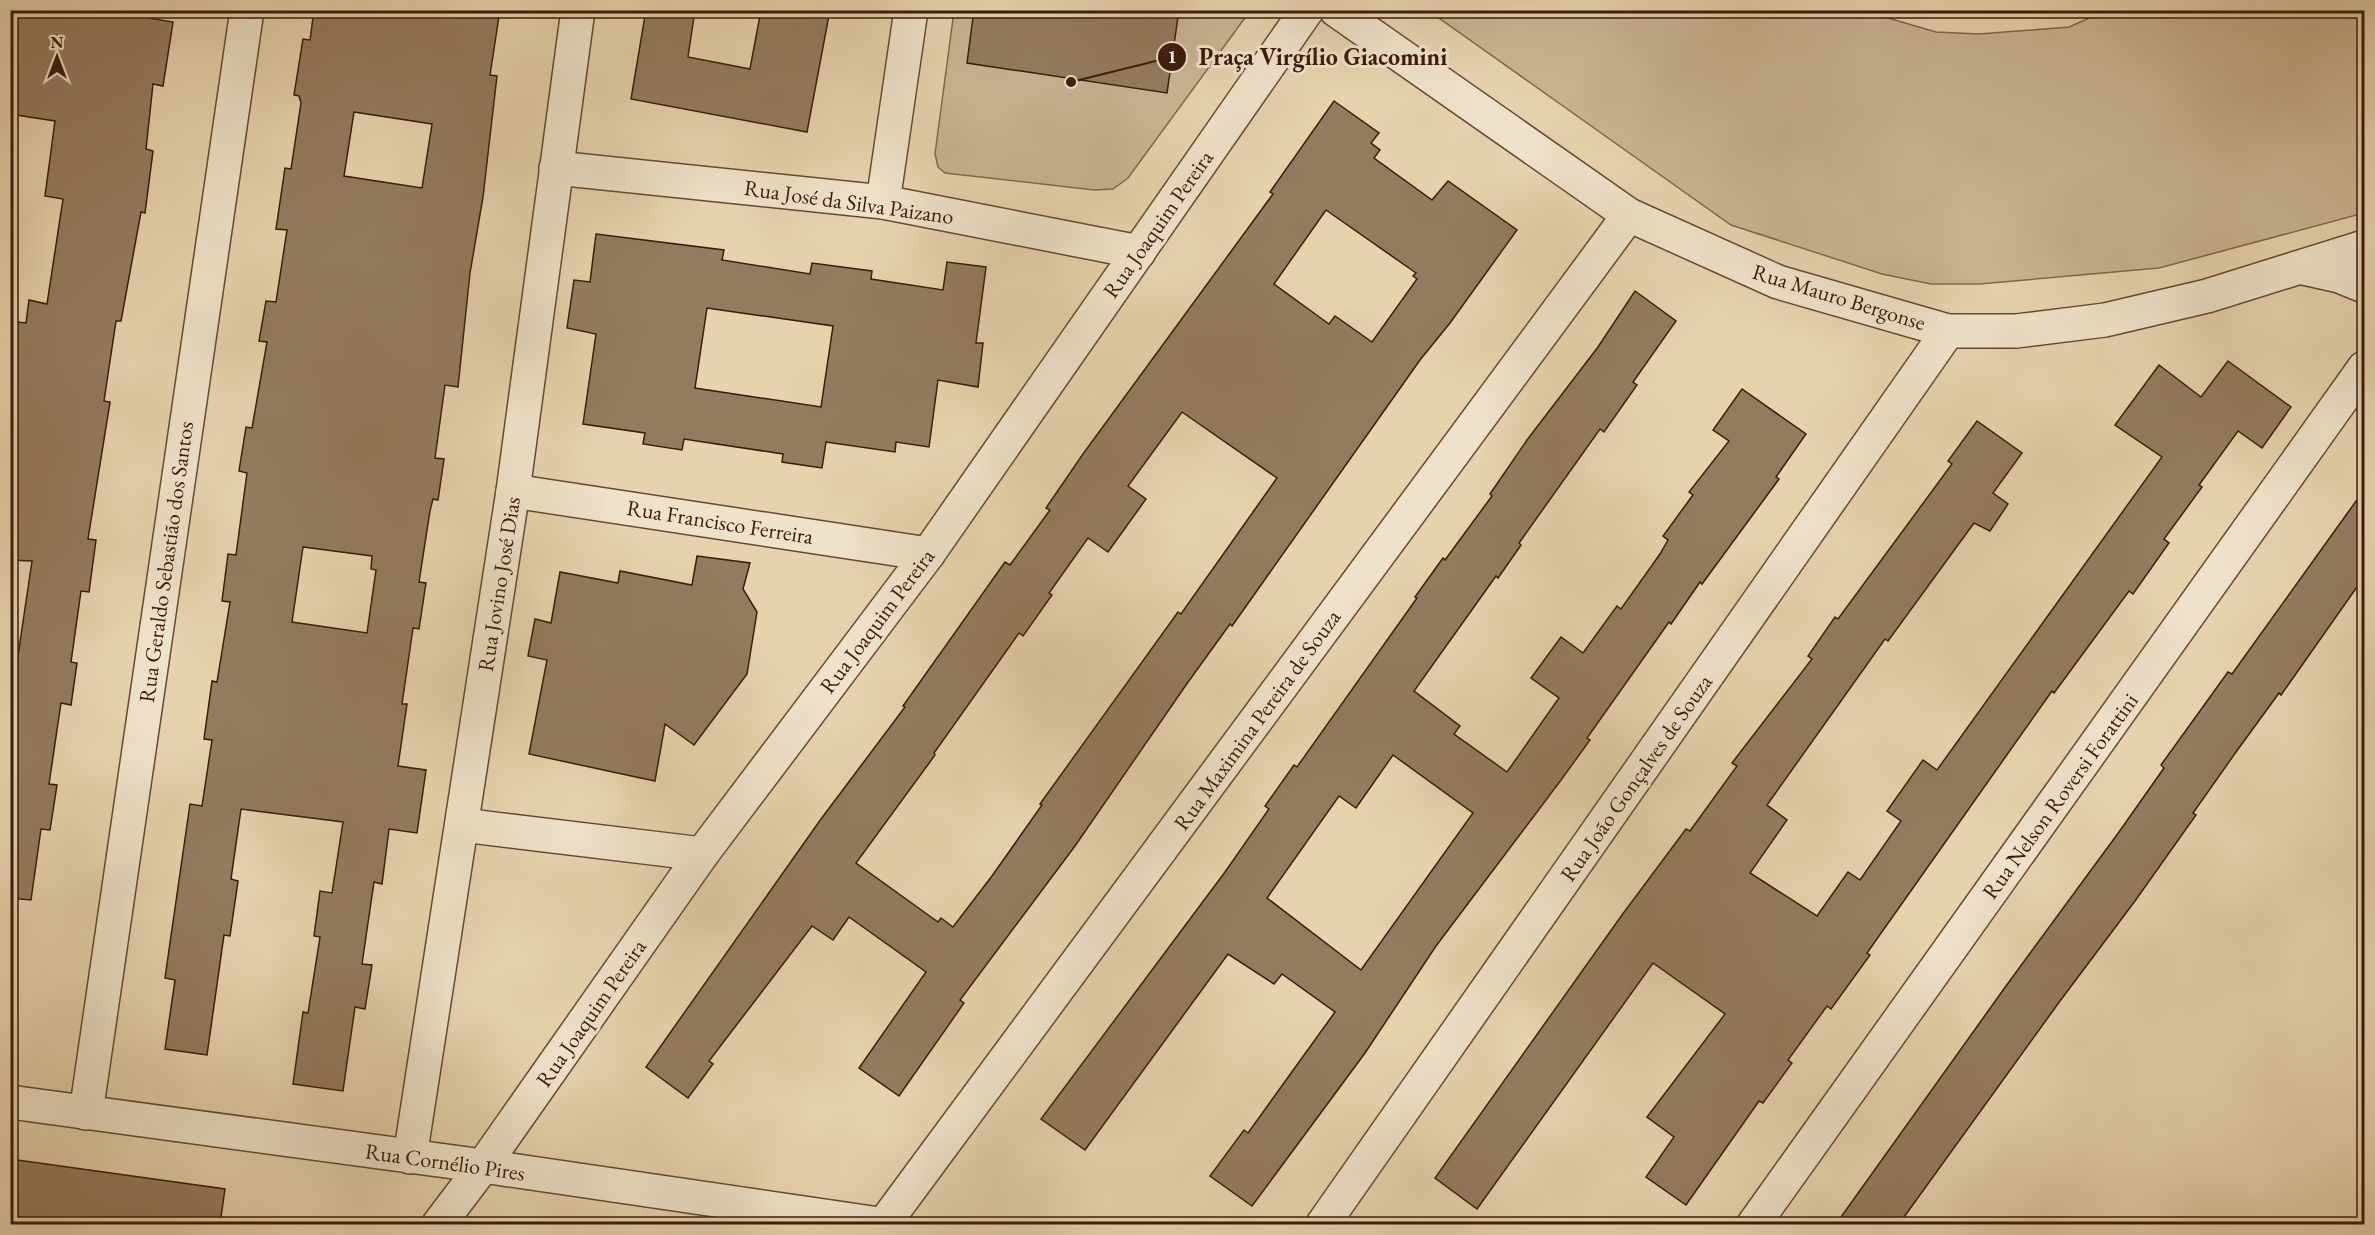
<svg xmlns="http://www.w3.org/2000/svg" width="2375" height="1235" font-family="'EB Garamond',serif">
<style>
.green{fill:#c9b492;stroke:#82684e;stroke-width:1.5}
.building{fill:#947b5f;stroke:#3c1b0a;stroke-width:1.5;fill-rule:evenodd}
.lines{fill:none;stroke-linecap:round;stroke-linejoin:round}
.minor-casing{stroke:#664933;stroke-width:36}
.minor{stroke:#efe2ca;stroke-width:33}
.labels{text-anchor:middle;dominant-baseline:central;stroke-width:6;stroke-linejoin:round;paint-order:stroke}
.street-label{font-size:22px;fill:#3c1b0a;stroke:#efe2ca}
.leader{fill:none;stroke:#3c1b0a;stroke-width:2}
.callout-dot{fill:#3c1b0a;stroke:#efe2ca;stroke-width:2}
.mark-label{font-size:18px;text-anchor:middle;font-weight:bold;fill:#fff}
.callout-label{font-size:24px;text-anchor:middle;font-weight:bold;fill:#3c1b0a;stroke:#efe2ca;stroke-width:6;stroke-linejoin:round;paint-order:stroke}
</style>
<rect width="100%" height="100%" fill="#e6d3ae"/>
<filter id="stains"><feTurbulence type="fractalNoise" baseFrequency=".00333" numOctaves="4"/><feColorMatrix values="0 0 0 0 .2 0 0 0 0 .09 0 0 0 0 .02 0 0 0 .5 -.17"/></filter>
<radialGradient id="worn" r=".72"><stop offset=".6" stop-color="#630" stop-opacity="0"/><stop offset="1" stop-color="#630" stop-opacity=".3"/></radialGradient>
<g class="green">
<polygon points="954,11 1250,11 1128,178 1113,189 1094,190 945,173 938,167 935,154"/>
<polygon points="1864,11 1936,32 1979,34 2069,27 2105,11 2364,11 2364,213 2159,268 1980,284 1931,284 1882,274 1731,225 1429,11"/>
</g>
<g class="building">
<polygon points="10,10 101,10 173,22 163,86 153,84 146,149 153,151 145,213 141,212 121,321 116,321 104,401 110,402 88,539 96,540 89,592 81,591 71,662 77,663 71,705 61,703 49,784 57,785 50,830 41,829 31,900 10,898 10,668 16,669 32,561 10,560 10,321 26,323 29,300 47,304 63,199 45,196 55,121 10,114"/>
<path d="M 314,10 L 500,10 L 490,75 L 497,76 L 483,197 L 470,273 L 458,387 L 445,385 L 435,458 L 444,459 L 438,500 L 433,499 L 430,511 L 419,582 L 426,583 L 419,629 L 413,628 L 402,704 L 407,704 L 398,766 L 426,770 L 417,833 L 389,829 L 382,884 L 374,882 L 362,964 L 372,965 L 365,1009 L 355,1007 L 343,1091 L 293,1084 L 303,1012 L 308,1013 L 320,937 L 314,936 L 320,891 L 332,893 L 343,822 L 241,809 L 231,879 L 238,881 L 230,936 L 224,935 L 207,1055 L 165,1049 L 175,980 L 165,978 L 172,929 L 190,804 L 202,806 L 212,740 L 204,739 L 212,681 L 217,682 L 230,602 L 222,601 L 228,554 L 236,555 L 247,473 L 239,471 L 246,427 L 252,428 L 267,342 L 259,341 L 266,301 L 276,302 L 287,230 L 276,229 L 285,168 L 291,169 L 301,103 L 299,96 L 294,95 L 303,39 L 310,40 ZM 354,112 L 432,124 L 422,188 L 344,176 ZM 303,547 L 372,556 L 371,569 L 376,570 L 367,633 L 292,622 Z"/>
<polygon points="646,10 695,10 688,57 750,69 761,10 830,10 807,132 631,99"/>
<polygon points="974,10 1179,10 1167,93 967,63"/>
<path d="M 1334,101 L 1379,133 L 1371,143 L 1380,150 L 1374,158 L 1432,200 L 1448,181 L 1517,230 L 1450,323 L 1420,360 L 1232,626 L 1230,624 L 1186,685 L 1075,846 L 960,1000 L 964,1003 L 899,1096 L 859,1068 L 926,972 L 849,917 L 833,940 L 812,926 L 709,1061 L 713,1064 L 688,1098 L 646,1067 L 821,819 L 905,707 L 903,706 L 1005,562 L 1010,565 L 1050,510 L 1046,508 L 1083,454 L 1273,194 L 1270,192 ZM 1326,210 L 1416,273 L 1413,276 L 1417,279 L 1372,342 L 1335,316 L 1329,324 L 1274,284 ZM 1182,412 L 1277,478 L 1181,614 L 1178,612 L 1040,804 L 1042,805 L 992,876 L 953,927 L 941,918 L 938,922 L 856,863 L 935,755 L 934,753 L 1019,633 L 1023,636 L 1052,595 L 1049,593 L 1088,538 L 1108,552 L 1146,499 L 1128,486 Z"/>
<path d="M 596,234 L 724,250 L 722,260 L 810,274 L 812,263 L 872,271 L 871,279 L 943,290 L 947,262 L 986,267 L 976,343 L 983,343 L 978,387 L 938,380 L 929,447 L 896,442 L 895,452 L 826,442 L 822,468 L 782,462 L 783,454 L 684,439 L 682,450 L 643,444 L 645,433 L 583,424 L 596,334 L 567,328 L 574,280 L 590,282 ZM 707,308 L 833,326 L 821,407 L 695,388 Z"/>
<path d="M 1635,291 L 1676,321 L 1633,382 L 1637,385 L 1604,432 L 1600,429 L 1519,543 L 1521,545 L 1498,578 L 1496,576 L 1414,691 L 1460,726 L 1454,734 L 1507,772 L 1559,698 L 1531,678 L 1561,637 L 1583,653 L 1617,606 L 1621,609 L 1660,554 L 1668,540 L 1663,536 L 1693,495 L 1689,492 L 1729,441 L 1713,430 L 1742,389 L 1806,434 L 1776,477 L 1779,479 L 1702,584 L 1700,582 L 1671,624 L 1669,622 L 1587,738 L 1590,740 L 1561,780 L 1436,946 L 1365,1053 L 1252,1206 L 1210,1176 L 1244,1130 L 1248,1133 L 1335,1012 L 1282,974 L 1274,984 L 1228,954 L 1085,1150 L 1041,1119 L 1225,872 L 1269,809 L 1265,806 L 1294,765 L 1297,767 L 1417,598 L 1415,597 L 1443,558 L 1445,560 L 1492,496 L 1490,494 L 1527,440 L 1598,347 ZM 1393,755 L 1473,813 L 1361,970 L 1267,898 L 1339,796 L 1356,808 Z"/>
<polygon points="2228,361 2291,407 2262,448 2238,431 2199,485 2202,487 2164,539 2169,543 2133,594 2129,591 2054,693 2052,691 1867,953 1870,955 1831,1009 1827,1006 1788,1060 1792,1063 1763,1103 1759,1101 1686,1205 1646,1177 1674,1137 1647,1117 1725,1014 1653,963 1477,1209 1435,1178 1622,915 1686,829 1690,831 1737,766 1732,763 1812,659 1808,656 1835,617 1838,619 1952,464 1948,461 1977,421 2022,453 1993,493 2008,504 1990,531 1974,523 1888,641 1885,639 1767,805 1787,820 1750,873 1817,916 1848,872 1860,880 1901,821 1887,811 1923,760 1937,770 2162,457 2115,425 2159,365 2201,397"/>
<polygon points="2364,490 2364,577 2281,695 2279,693 2236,752 2193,813 2196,815 2135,901 2060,1001 1899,1224 1836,1224 2006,986 2119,832 2164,768 2161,765 2228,672 2232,674"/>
<polygon points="697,556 750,563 743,589 757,612 747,674 694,745 665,724 655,781 529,754 547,660 528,656 535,619 551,623 560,572 618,583 620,571 692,585"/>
<polygon points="10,1159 225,1189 220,1224 48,1224 10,1220"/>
</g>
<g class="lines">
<g class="minor-casing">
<g id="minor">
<polyline points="1336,10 1629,215 1778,282 1948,331 2016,331 2105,320 2207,296 2364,247"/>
<polyline points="556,168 883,202 1139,252"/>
<polyline points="883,202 911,10"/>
<polyline points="2303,268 2339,276 2364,286"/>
<polyline points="513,491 928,554"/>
<polyline points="462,825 702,854"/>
<polyline points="10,1102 483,1166 879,1224"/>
<polyline points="86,1113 247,10"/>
<polyline points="410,1157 513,491 578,10"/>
<polyline points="439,1224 483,1166 702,854 928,554 1307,10"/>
<polyline points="884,1224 1629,215"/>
<polyline points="1323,1224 1948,331"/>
<polyline points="1754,1224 2364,368"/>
</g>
</g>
<use href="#minor" class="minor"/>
</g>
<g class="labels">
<g class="street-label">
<text transform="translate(849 202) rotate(8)">Rua José da Silva Paizano</text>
<text transform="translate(1158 224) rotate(-55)">Rua Joaquim Pereira</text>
<text transform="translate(1839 297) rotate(17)">Rua Mauro Bergonse</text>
<text transform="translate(720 522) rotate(9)">Rua Francisco Ferreira</text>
<text transform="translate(166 562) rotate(-82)">Rua Geraldo Sebastião dos Santos</text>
<text transform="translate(499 584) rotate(-81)">Rua Jovino José Dias</text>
<text transform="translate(877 621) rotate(-53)">Rua Joaquim Pereira</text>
<text transform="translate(1257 720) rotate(-54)">Rua Maximina Pereira de Souza</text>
<text transform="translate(1636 778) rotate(-55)">Rua João Gonçalves de Souza</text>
<text transform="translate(2060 796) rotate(-54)">Rua Nelson Roversi Forattini</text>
<text transform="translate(591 1013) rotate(-55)">Rua Joaquim Pereira</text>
<text transform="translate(445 1162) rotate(8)">Rua Cornélio Pires</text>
</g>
</g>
<path class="leader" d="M1071 82L1172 57"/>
<g class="callout-dot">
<circle cx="1071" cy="82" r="6"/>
<circle cx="1172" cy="57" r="15"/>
</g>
<g class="mark-label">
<text x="1172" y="63">1</text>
</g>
<g class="callout-label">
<text x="1323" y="65">Praça Virgílio Giacomini</text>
</g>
<rect width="2375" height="1235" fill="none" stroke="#e6d3ae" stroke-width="36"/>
<rect x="12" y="12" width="2351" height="1211" fill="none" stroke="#3c1b0a" stroke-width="3"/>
<rect x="18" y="18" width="2339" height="1199" fill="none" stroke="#3c1b0a" stroke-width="1.5"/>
<g transform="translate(57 57)" stroke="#efe2ca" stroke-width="4.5" paint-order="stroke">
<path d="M0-4.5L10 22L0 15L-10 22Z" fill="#3c1b0a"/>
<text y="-9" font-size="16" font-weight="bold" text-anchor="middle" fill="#3c1b0a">N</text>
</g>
<rect width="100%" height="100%" filter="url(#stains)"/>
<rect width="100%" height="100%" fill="url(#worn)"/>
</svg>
